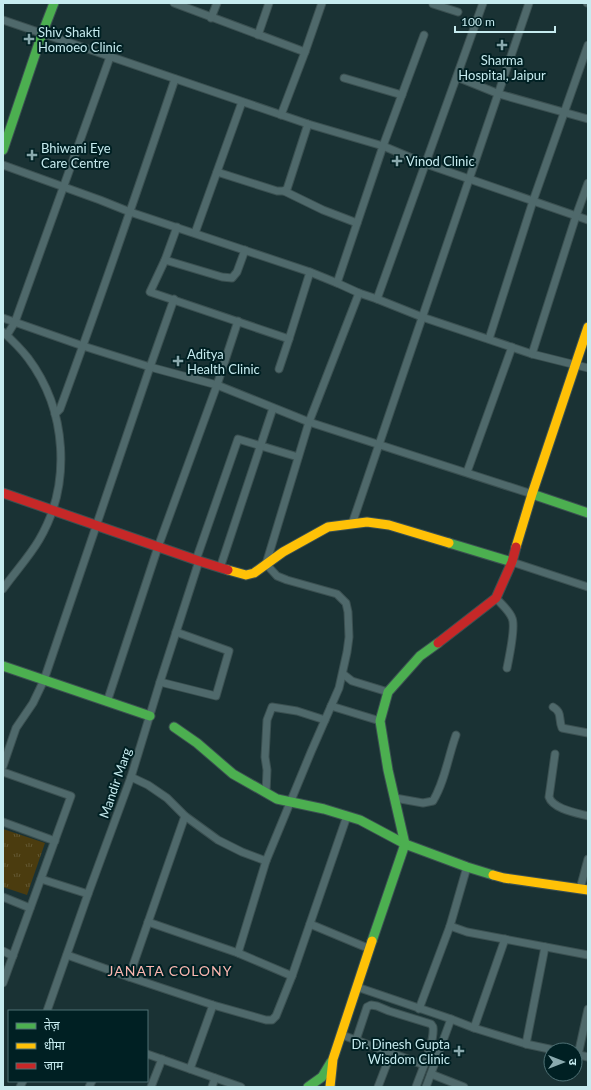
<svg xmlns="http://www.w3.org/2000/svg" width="591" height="1090" font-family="Lato,'Noto Sans Devanagari',sans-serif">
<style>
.park{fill:url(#park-tufts)}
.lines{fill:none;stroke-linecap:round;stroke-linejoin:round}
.street-casing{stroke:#3b5051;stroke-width:9}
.fast-casing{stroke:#3b5051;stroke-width:11}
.slow-casing{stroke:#3b5051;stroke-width:11}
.jam-casing{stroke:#3b5051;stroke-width:11}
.street{stroke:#4f696b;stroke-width:7}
.fast{stroke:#4caf50;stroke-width:9}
.slow{stroke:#ffc107;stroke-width:9}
.jam{stroke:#c62828;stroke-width:9}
.poi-dot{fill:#8aaaae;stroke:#002023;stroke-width:1.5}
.labels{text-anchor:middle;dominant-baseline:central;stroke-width:4;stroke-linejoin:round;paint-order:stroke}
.poi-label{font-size:13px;fill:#c6ebef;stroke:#002023;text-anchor:start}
.street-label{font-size:13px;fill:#c6ebef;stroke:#002023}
.neighbourhood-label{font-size:14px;letter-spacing:1px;fill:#fbb7b0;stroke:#002023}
</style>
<defs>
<pattern id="park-tufts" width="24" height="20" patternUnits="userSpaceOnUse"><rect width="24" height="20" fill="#4b3c0f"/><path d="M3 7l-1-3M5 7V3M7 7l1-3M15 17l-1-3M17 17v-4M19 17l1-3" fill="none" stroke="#635832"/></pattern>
</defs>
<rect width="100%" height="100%" fill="#1a3234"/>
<polygon class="park" points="3,829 45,843 27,895 3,887"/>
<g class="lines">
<g class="street-casing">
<g id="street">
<polyline points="174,3 305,52"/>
<polyline points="587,3 588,3"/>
<polyline points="433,4 458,12"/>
<polyline points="211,18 217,3"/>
<polyline points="3,20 308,124 383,146 426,164 588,220"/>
<polyline points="258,35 269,3"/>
<polyline points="457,77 499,94 588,119"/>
<polyline points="344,78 402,95"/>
<polyline points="281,115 305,52 322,3"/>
<polyline points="3,165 100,200 130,212 310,272 337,283 359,293 377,299 422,317 532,354 588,368"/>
<polyline points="217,172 277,191 284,191 287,189 308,124"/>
<polyline points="284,191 323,210 357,223"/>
<polyline points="177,227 165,260 150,292 289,339 310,272"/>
<polyline points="195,233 242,102"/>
<polyline points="165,260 222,277 232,278 237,272 245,250"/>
<polyline points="337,283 383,146 424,35"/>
<polyline points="377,299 483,3"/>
<polyline points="3,318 83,346 150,367 217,385 309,422 532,494"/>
<path d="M 3,332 C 12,340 21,349 28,358 C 67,410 72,484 39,540 C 29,557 15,572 3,589"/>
<polyline points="7,335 15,322 110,57"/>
<polyline points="489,339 533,201 588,45"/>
<polyline points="532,354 576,216 588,183"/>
<polyline points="279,369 289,339"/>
<path d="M 55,414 L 60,409 C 100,300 138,189 175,79"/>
<polyline points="467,472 512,347"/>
<polyline points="352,524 529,3"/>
<polyline points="196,560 238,439 298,457"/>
<polyline points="512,562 588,587"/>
<polyline points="220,568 273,408"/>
<path d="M 496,598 C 501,604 509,610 512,618 C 516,626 509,658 507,668"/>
<polyline points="343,674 352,681 388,692"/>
<polyline points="160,682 216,696 229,651 176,632"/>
<polyline points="107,702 158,547 217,385 238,321"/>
<polyline points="331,706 380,721"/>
<path d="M 553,707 C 563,713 558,719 562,728 L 588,733"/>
<path d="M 555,754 L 549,797 C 553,809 577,813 588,816"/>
<polyline points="3,766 16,728 33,703 44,680 150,367 174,299"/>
<polyline points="3,772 71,796 3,983"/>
<polyline points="131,777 148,785 167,798 185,816 218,840 242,852 266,861"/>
<polyline points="266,793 267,770 265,757 267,720 272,707 297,711 325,720"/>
<path d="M 395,798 L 423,803 L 433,801 C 445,781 448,757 456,735"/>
<polyline points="3,822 55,841"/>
<polyline points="41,879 88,894"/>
<polyline points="580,889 588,859"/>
<polyline points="3,897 30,908"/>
<polyline points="148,922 238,953 292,976"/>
<polyline points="310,924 370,949"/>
<polyline points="450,926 467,932 588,955"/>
<polyline points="3,951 13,956"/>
<polyline points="238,953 266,861 311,752 339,688 347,652 349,637 348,612 346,603 337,594 287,580 277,576 266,564 309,422 359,293"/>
<polyline points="67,955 129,977 213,1005 266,1020 272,1020 276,1016 292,976 347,816"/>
<polyline points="129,977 185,816"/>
<polyline points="357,987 451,1019 474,1028 526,1044 554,1050"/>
<polyline points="419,1009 450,926 467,867"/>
<polyline points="47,1011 88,894 131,777 160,682 199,561"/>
<polyline points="474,1028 505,939"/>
<polyline points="342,1035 424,1065"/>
<path d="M 356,1040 L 367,1007 L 371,1005 L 377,1006 L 389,1011 L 431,1024 L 433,1027 C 435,1042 421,1072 416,1087"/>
<polyline points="526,1044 545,947"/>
<polyline points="147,1054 241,1087"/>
<polyline points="575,1054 588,1057"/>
<polyline points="578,1055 588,1009"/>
<polyline points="190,1069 213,1005"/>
<polyline points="431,1074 464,1087"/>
<polyline points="20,1087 23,1081"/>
<polyline points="89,1087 92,1081"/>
<polyline points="151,1087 162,1059"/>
<polyline points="212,1087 215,1078"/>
<polyline points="378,1087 391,1053"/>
<polyline points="426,1087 451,1019"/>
</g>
</g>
<g class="fast-casing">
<g id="fast">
<polyline points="3,150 42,34 54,3"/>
<polyline points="532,494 588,513"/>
<polyline points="449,543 512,562"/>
<polyline points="3,666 150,716"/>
<polyline points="174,727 197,743 233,774 277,799 324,809 360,820 405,844 467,867 493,875"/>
<polyline points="372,941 405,844 388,770 380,721 388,692 420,656 438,643"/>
<polyline points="308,1087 322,1077 331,1062"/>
</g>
</g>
<g class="slow-casing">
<g id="slow">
<polyline points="516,547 532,494 588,327"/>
<polyline points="228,570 246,575 254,573 283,552 328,527 367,522 389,525 449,543"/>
<polyline points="493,875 504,878 588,890"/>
<polyline points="330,1087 333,1059 372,941"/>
</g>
</g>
<g class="jam-casing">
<g id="jam">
<polyline points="3,493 199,561 228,570"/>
<polyline points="438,643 496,598 512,562 516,547"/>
</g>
</g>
<use href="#street" class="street"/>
<use href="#fast" class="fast"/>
<use href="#slow" class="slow"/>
<use href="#jam" class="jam"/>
</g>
<g class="poi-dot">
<path d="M27 33h4v4h4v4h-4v4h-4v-4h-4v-4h4z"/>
<path d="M500 39h4v4h4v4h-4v4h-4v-4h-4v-4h4z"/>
<path d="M30 149h4v4h4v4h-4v4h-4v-4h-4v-4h4z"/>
<path d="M395 155h4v4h4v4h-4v4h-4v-4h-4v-4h4z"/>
<path d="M176 355h4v4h4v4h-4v4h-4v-4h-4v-4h4z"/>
<path d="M457 1045h4v4h4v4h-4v4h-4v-4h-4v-4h4z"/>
</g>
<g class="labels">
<g class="poi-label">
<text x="38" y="32">Shiv Shakti<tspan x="38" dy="15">Homoeo Clinic</tspan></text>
<text x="502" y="60" text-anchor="middle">Sharma<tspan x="502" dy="15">Hospital, Jaipur</tspan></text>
<text x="41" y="148">Bhiwani Eye<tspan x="41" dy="15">Care Centre</tspan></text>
<text x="406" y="161">Vinod Clinic</text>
<text x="187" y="354">Aditya<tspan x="187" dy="15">Health Clinic</tspan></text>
<text x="450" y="1044" text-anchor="end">Dr. Dinesh Gupta<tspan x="450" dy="15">Wisdom Clinic</tspan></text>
</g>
<g class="street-label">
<text transform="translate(115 783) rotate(-71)">Mandir Marg</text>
</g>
<g class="neighbourhood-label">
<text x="170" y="970">JANATA COLONY</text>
</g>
</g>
<rect width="591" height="1090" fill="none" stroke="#c6ebef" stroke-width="8"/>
<rect x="8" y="1010" width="140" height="72" fill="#002023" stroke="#4f7175"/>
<rect x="16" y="1023" width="20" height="6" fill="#4caf50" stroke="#4f7175"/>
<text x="44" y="1030" font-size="12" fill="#c6ebef">तेज़</text>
<rect x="16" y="1043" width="20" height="6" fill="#ffc107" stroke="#4f7175"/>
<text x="44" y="1050" font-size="12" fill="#c6ebef">धीमा</text>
<rect x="16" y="1063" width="20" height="6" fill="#c62828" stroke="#4f7175"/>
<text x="44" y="1070" font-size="12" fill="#c6ebef">जाम</text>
<g transform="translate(563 1062) rotate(90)"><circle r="19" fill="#002023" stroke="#4f7175"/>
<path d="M0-3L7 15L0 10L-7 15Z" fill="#8aaaae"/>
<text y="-6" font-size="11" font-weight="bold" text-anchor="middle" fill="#c6ebef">उ</text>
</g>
<path d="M455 26v6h100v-6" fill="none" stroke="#c6ebef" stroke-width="2"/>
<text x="461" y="26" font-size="12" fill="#c6ebef" stroke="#002023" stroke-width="3" paint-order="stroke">100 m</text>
</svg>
